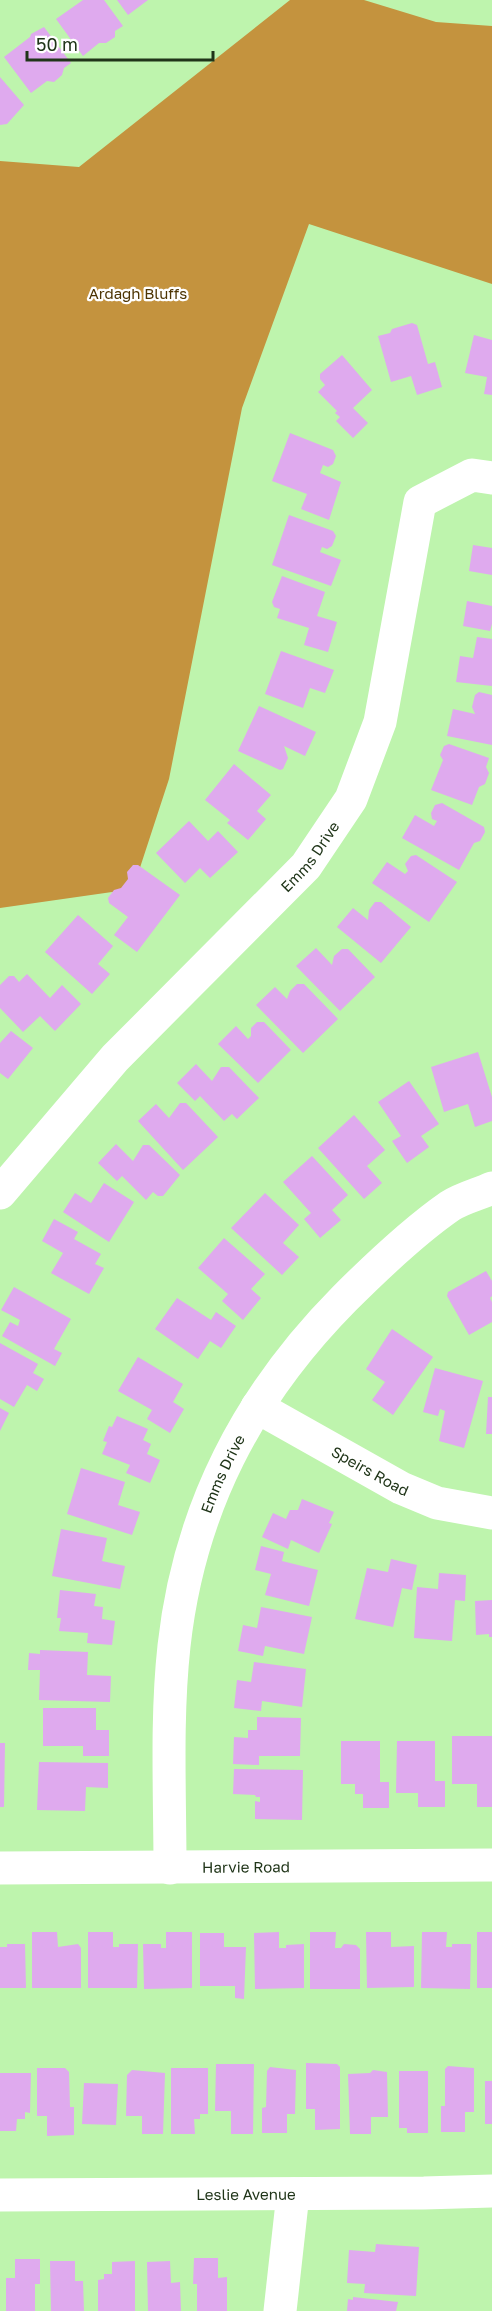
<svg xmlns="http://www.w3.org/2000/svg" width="492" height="2311" font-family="'Golos Text',sans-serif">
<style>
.forest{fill:#c4933e}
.building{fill:#dfaaee}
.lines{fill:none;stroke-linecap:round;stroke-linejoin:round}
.minor{stroke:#fff;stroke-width:33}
.labels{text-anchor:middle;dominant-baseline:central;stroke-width:4.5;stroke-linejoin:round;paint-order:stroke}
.park-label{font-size:15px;fill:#4d3402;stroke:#fff}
.street-label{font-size:15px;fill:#203519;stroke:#fff}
</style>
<rect width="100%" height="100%" fill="#bef4ad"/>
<polygon class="forest" points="290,0 364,0 436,22 492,26 492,284 309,224 242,408 169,779 133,889 0,908 0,161 79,167"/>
<g class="building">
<polygon points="83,0 104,0 123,26 115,31 115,37 106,43 99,43 83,56 56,19"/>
<polygon points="117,0 148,0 128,15"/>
<polygon points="44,27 71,63 64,68 62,75 54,82 47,81 31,93 4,57 30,37 31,34"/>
<polygon points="0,77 24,105 7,124 0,125"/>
<polygon points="412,323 417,325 428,364 435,362 442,387 417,395 411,376 391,382 378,336 390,333 392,329"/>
<polygon points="474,335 492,340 492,395 484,394 487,377 465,373"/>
<polygon points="342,355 372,390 353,408 368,423 353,438 336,421 340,417 335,413 337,411 318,392 325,385 320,379 320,374"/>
<polygon points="290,433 333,450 336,456 333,464 328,467 323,465 320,473 341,482 329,520 301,509 307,494 272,481"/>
<polygon points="289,515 333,531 336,536 332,546 327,549 322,547 320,552 341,560 331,586 272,565"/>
<polygon points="473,545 492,548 492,575 469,571"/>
<polygon points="282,576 325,592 317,616 337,622 328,652 304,645 309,628 277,618 280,609 274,607 272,602"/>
<polygon points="467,601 492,606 492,624 490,631 463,626"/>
<polygon points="477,637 492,639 492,686 456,682 460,656 473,658"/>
<polygon points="281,651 334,670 325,693 310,688 303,708 265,694"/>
<polygon points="479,692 492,695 492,745 447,736 453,709 475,714 472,707 475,695"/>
<polygon points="259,706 316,732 305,756 284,746 288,758 283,769 280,770 238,751"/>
<polygon points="449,744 489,758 486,767 489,773 485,784 479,787 472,805 431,790 443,760 440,755 444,746"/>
<polygon points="234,764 271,795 257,811 266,819 248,840 227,823 230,820 205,800"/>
<polygon points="442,803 484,827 485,832 480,841 474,843 459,870 402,838 415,815 434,826 437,821 432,819 431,813 435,805"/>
<polygon points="189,821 208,841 218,831 238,852 210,878 200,868 185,883 156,853"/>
<polygon points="416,855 457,882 429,922 372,883 387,862 405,874 408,871 405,864 411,856"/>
<polygon points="133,865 138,865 180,895 137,952 114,935 128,917 109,903 108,898 114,890 121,888 128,879 127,872"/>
<polygon points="375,902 381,902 411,927 381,963 337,927 353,908 368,920 369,910"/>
<polygon points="78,915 113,946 98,964 110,974 92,994 45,952"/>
<polygon points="316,948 332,965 334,956 342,949 348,949 375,977 340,1011 296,966"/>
<polygon points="27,974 50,998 62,985 81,1004 55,1031 40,1016 23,1032 0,1008 0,985 9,976 14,976 19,982"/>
<polygon points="297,984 304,984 338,1019 303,1053 256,1005 275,987 287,999 290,991"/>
<polygon points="257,1022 264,1022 291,1050 258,1083 218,1044 236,1026 248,1039 251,1036 251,1028"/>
<polygon points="11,1031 33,1048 8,1079 0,1073 0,1043"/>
<polygon points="478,1052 492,1097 492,1121 475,1127 468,1104 444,1112 431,1067"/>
<polygon points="196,1064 212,1081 221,1067 229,1067 259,1098 237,1119 232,1114 224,1121 200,1096 195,1101 177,1083"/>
<polygon points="409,1081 439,1124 421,1136 429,1147 407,1163 392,1141 401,1136 378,1102"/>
<polygon points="180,1103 186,1103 218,1137 183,1170 138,1121 156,1104 169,1118"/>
<polygon points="354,1115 385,1150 367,1166 382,1183 364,1199 318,1148"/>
<polygon points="116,1144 133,1161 143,1145 149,1145 180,1175 163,1196 158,1196 153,1192 146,1200 122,1176 117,1181 98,1163"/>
<polygon points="312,1156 348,1195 332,1210 341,1220 320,1238 304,1219 311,1213 283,1182"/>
<polygon points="104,1183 134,1202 109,1242 63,1212 75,1193 91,1203"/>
<polygon points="265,1193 299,1225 283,1243 299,1257 282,1275 231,1228"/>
<polygon points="54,1219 78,1232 74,1239 101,1254 95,1264 104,1268 89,1294 51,1273 63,1253 42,1241"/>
<polygon points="224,1238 265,1274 251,1289 261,1298 243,1320 222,1301 228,1294 198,1268"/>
<polygon points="486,1271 492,1281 492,1296 490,1298 492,1302 492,1322 469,1335 447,1296 448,1292"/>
<polygon points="14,1287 71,1319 54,1349 62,1353 55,1366 2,1336 10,1322 18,1326 20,1320 1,1310"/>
<polygon points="177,1298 211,1320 216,1312 236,1326 221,1348 210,1341 198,1359 155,1329"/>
<polygon points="392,1329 433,1357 393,1415 372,1400 385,1382 366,1369"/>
<polygon points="0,1343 38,1364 33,1373 44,1379 37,1391 27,1385 14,1407 0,1399"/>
<polygon points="138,1357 183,1384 173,1402 184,1409 170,1433 147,1419 152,1410 118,1391"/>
<polygon points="435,1368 483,1381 464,1448 439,1441 445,1411 440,1409 438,1416 423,1412"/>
<polygon points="488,1397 492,1397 492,1434 486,1434"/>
<polygon points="0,1408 9,1413 0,1431"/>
<polygon points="117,1416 148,1429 143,1440 151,1444 147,1454 160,1460 150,1483 126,1473 130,1465 102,1454 107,1442 103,1441 109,1426 112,1427"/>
<polygon points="81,1468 125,1482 118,1505 140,1512 132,1535 67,1514"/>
<polygon points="302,1499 334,1512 329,1523 332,1524 319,1553 291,1540 288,1549 262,1537 273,1513 286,1519 290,1510 298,1510"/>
<polygon points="61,1529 107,1538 102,1561 125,1566 120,1589 52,1576"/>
<polygon points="261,1546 284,1552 282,1561 318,1570 309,1606 265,1595 271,1574 255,1570"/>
<polygon points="391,1559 417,1565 412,1590 402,1588 393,1627 355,1619 367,1568 388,1572"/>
<polygon points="439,1573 466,1575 465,1601 455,1600 452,1641 414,1638 417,1587 438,1589"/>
<polygon points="60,1590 96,1594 94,1606 103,1607 102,1619 115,1621 112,1645 87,1643 88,1633 59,1631 61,1618 57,1618"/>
<polygon points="492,1600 492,1637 489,1637 489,1634 476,1635 475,1601"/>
<polygon points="261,1607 312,1617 304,1654 265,1646 263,1656 238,1651 243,1625 257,1628"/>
<polygon points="40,1650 88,1652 87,1675 111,1676 110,1702 39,1700 40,1670 28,1670 29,1653 40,1654"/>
<polygon points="254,1662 306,1669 302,1707 262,1701 261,1711 234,1708 237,1680 251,1682"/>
<polygon points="43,1708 96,1708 96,1730 109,1730 109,1756 83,1756 83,1746 43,1746"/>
<polygon points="257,1717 301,1718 300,1756 259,1756 259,1765 233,1764 234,1737 248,1738 248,1730 257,1730"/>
<polygon points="452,1736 492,1736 492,1807 477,1807 477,1784 452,1784"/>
<polygon points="341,1741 380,1741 380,1782 389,1782 389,1808 363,1808 363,1794 355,1794 355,1784 341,1784"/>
<polygon points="397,1741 435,1741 435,1781 445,1781 445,1807 418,1807 418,1793 396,1793"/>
<polygon points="0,1743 5,1743 4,1807 0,1807"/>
<polygon points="39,1762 108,1763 108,1788 86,1787 85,1811 37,1810"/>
<polygon points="234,1769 303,1770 302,1820 255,1819 255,1801 260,1802 260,1797 256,1797 255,1795 233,1794"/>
<polygon points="32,1932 57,1932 58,1947 78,1944 81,1948 81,1988 32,1988"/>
<polygon points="88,1932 113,1932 113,1947 119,1947 119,1944 138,1944 137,1988 88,1988"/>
<polygon points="166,1932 192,1932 192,1988 144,1989 143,1944 161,1944 161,1948 166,1948"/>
<polygon points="279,1932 279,1948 286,1948 286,1945 304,1944 304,1988 255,1989 254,1933"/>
<polygon points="310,1932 336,1932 335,1948 341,1948 344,1944 356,1945 360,1949 360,1989 310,1989"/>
<polygon points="366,1932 391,1932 391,1947 414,1946 414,1987 367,1988"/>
<polygon points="422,1932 447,1932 446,1947 452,1947 452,1944 471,1944 470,1989 421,1988"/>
<rect x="477" y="1932" width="15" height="56"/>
<polygon points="200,1933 224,1933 224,1947 246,1947 244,1999 235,1998 235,1986 200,1986"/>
<polygon points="7,1944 25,1944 26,1988 0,1988 0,1947 7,1947"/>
<polygon points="306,2063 337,2064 340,2067 340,2129 315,2130 315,2109 306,2109"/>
<polygon points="216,2064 254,2064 253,2134 231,2134 231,2111 215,2111"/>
<polygon points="448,2066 474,2068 474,2112 465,2112 465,2132 441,2132 441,2106 445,2106 445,2069"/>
<polygon points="270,2067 296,2070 295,2114 287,2114 287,2133 262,2133 262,2108 266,2107 267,2071"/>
<polygon points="37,2068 65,2068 69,2072 70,2107 74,2107 74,2135 47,2136 47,2116 37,2116"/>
<polygon points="171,2068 208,2068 208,2114 200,2114 200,2119 194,2119 195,2134 171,2134"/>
<polygon points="132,2070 165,2073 163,2134 142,2134 142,2116 126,2116 127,2075"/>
<polygon points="373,2070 387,2072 388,2117 371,2117 371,2134 350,2134 348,2074 370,2073"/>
<polygon points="399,2071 428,2071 428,2133 407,2133 407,2128 399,2128"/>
<polygon points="0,2073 31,2073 30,2113 25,2112 25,2119 17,2119 16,2131 0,2131"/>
<rect x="485" y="2081" width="7" height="43"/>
<polygon points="84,2083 118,2084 116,2125 82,2124"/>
<polygon points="376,2244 419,2247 416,2296 364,2293 365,2284 347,2283 349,2250 375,2252"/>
<polygon points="194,2258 218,2258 218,2278 227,2277 227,2311 197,2311 197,2284 193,2284"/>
<polygon points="15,2259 40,2259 40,2284 35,2284 35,2311 6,2311 6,2278 15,2278"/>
<polygon points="50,2261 75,2261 75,2281 83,2281 84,2311 51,2311"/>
<polygon points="135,2261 135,2311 98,2311 98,2280 104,2279 104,2274 112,2274 112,2262"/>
<polygon points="170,2261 171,2283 180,2282 181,2311 148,2311 147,2262"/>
<polygon points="353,2297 398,2302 396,2311 347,2311 348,2299 353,2300"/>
</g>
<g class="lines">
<g class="minor">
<path id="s1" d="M 0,1193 L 115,1058 L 306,866 L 351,799 L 380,722 L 420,502 L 472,475 L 492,478"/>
<path id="s2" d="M 257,1407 L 401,1488 L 437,1503 L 492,1513"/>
<path id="s3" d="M 0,1868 L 492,1865"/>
<path id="s4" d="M 170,1868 C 170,1795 166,1719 174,1646 C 189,1509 248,1396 344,1299 C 376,1267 414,1231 450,1206 C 462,1198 479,1194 492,1188"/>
<path id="s5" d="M 0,2195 L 424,2193 L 492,2191"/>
<polyline points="280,2311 293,2194"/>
</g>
</g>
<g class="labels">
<g class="park-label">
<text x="138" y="293">Ardagh Bluffs</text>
</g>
<g class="street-label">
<text stroke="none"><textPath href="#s1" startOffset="458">Emms Drive</textPath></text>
<text stroke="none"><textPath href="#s2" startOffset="130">Speirs Road</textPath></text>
<text stroke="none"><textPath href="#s4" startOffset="402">Emms Drive</textPath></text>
<text stroke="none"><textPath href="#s3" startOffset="246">Harvie Road</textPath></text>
<text stroke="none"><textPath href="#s5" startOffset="246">Leslie Avenue</textPath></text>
</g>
</g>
<path d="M27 51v9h186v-9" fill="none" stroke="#203519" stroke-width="3"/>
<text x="36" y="51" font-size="18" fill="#203519" stroke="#ffffff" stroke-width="4.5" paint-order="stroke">50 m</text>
</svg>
